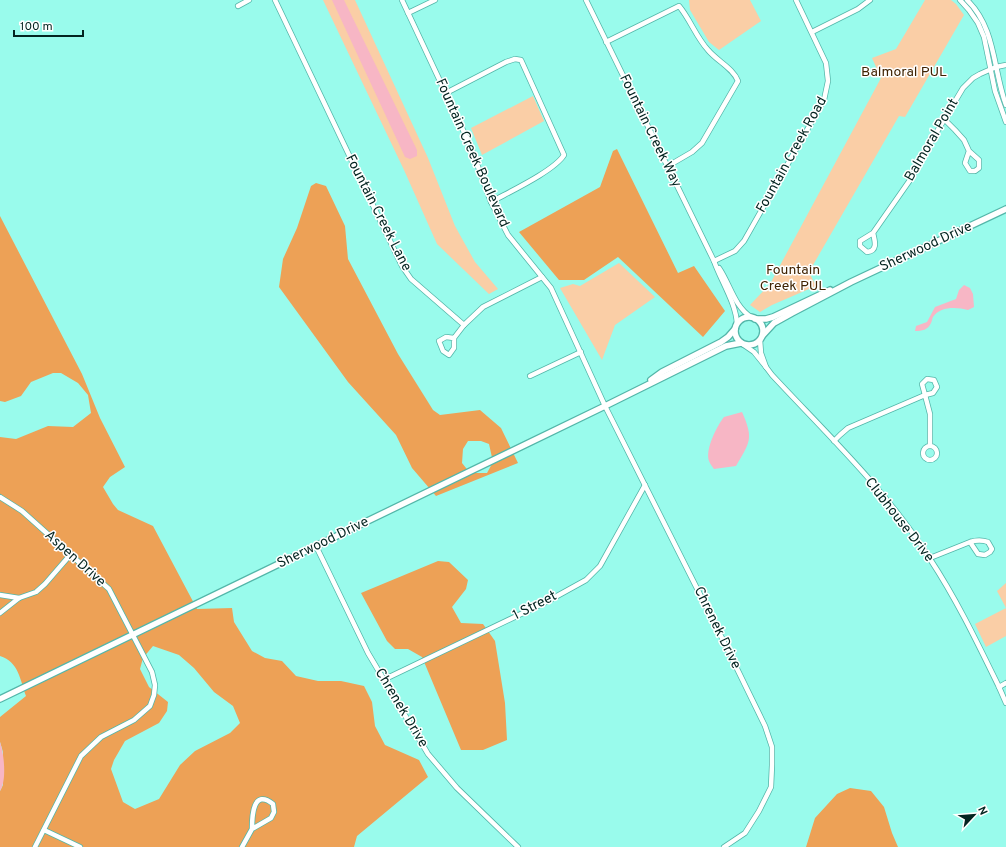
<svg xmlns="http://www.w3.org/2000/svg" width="1006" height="847" font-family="Overpass,sans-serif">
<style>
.green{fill:#facea6}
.forest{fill:#eda156;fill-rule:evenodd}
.water{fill:#f7b6c5}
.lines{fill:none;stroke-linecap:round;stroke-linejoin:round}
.minor-casing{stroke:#53b6a9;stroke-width:6}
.tertiary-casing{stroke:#53b6a9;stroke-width:8}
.minor{stroke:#fff;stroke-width:4.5}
.tertiary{stroke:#fff;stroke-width:5.5}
.labels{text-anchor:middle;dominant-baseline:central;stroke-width:3;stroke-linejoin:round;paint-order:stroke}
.park-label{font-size:14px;fill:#402302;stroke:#fff}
.street-label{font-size:14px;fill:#032420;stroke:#fff}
</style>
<rect width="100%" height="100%" fill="#99fbec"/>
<g class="green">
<polygon points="323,0 355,0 428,158 455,226 475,262 498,289 489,294 437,244 404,170"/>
<polygon points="689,0 750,0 761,21 719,50 709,42 690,10"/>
<polygon points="925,0 951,0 956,4 964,15 905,117 899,116 809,272 816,286 772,305 760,312 750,305 770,284 881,78 872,58 896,49"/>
<polygon points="533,96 544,121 482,155 471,128"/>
<polygon points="619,263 655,297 615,325 602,360 560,288 573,284 580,286"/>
<polygon points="1006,583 1006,636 986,647 975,624 1006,608 997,591"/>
</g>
<g class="forest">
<polygon points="617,149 678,273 694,266 725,311 703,337 618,257 584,280 559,280 519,232 600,187 613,151"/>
<path d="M 316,183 L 326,186 L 345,226 L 348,259 L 398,354 L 433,410 L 440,415 L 480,410 L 501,428 L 518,463 L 436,496 L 412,468 L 396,435 L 348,382 L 279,287 L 283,259 L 297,228 L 311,186 ZM 468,441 L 481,441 L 489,444 L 493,462 L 487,473 L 470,473 L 462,463 L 463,449 Z"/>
<path d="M 0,216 L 82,374 L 100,418 L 125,467 L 110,477 L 103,487 L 113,504 L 118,510 L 153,526 L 197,609 L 232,608 L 234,622 L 252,651 L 265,658 L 282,661 L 296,676 L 318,681 L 341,681 L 364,686 L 372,702 L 375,726 L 385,745 L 419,760 L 428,777 L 357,836 L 354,847 L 0,847 L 0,791 L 3,785 L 3,752 L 0,742 L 0,717 L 26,696 C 20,680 19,662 0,656 L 0,437 L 16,439 L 48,426 L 73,427 L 91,413 L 88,395 L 78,383 L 61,373 L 53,373 L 31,382 L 21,396 L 5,402 L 0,401 ZM 153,646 L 179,655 L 194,668 L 214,692 L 233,706 L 240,723 L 230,733 L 195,751 L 180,765 L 159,799 L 135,809 L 123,802 L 111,769 L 114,760 L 125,741 L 159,723 L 167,711 L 168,702 L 149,687 L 140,669 L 143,658 Z"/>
<polygon points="438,561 449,562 468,580 466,589 452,607 461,623 483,624 495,641 505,703 507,740 483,750 461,750 422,657 408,649 395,649 387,641 361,593"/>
<polygon points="850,788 871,791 884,807 892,833 898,847 806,847 815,818 837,794"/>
</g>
<g class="water">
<polygon points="332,0 344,0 417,150 417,156 410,159 405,157"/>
<path d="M 964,285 L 970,288 L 973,294 L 974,307 L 968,310 C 957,307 940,306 933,317 C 932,319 932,321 931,323 C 928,330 922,331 915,331 L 916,326 L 927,322 L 935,307 L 956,299 L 959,290 Z"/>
<path d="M 742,412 C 754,439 750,442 736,466 L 714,469 C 712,466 710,464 709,461 C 705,449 717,426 724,417 Z"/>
<path d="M 0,742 C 4,754 7,780 0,791 Z"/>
</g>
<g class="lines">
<g class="minor-casing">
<g id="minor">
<polyline points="275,0 402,266 411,279 464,325"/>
<polyline points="402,0 470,145 491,202 508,235 551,288 605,406 723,640 765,726 772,747 772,765 771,787 759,811 745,833 724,847"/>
<path d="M 586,0 L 714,261 C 721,281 736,303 737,324"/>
<polyline points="960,0 969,10 978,23 984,37 995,91 1006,122"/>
<path d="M 967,0 C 996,28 993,70 1006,105"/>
<polyline points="238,6 249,0"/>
<polyline points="408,13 435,0"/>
<polyline points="812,32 858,9 870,0"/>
<path d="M 606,42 L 679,6 C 690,19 696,37 708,50 C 717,61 733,68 738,81 L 702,143 L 692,152 L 668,166"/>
<path d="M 446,93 L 506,62 L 515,59 L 521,60 L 564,155 C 554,171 509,192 491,202"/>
<polyline points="944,119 955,130 964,140 969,151 979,160 979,168 975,171 970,171 965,163 969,151"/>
<path d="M 873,233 C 875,241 878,251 867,252 L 860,246 L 860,241 L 873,233 L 910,180 L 926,150 L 963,88 L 973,78 L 980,74 L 996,67 L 1006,65"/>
<polyline points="714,261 735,251 744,241 824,100 828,81 826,63 796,0"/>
<path d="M 719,268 C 730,284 734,306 751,317"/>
<polyline points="454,338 446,337 439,341 443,351 449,355 454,348 454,338 464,325 483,307 542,277"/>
<polyline points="741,343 754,352 766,367 761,353 760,340"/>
<path d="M 766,367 L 772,375 C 825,432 888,492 930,559 C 957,600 978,644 999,687 L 1006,683"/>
<polyline points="530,376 581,352"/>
<polygon points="927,379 934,380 937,387 933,393 925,395 922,384"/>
<polyline points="834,441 840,435 848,428 925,395 930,414 930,445"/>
<circle cx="930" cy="453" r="7"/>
<polyline points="0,497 22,511 109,589 152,672 155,685 154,695 150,706 134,720 101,737 81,756 35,847"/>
<polyline points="316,546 368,653 428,754 457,788 518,847"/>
<path d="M 930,558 L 970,542 C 977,540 982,540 988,542 L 992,549 L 990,552 L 985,555 L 978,554 L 970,542"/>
<polyline points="0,595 19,598"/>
<polyline points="0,613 19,598 36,592 45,584 71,554"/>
<polyline points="383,680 548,601 586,580 600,566 645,485"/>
<polyline points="999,687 1006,703"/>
<polyline points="44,830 80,847"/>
<path d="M 242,847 L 252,829 L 271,818 L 274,812 L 273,804 C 253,788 252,816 252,829"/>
</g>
</g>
<g class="tertiary-casing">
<g id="tertiary">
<circle cx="749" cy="331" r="14"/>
<polyline points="755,319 766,319 773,317 830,290"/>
<polyline points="763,335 774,323 792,313 851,282 1006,209"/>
<polyline points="651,380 662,372 721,342 728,337 735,329"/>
<polyline points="0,699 605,406 726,346 741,343"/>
</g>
</g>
<use href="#minor" class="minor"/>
<use href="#tertiary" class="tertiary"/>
</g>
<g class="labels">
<g class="park-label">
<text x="904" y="72">Balmoral PUL</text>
<text x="793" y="270">Fountain<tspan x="793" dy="16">Creek PUL</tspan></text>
</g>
<g class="street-label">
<text transform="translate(650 131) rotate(64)">Fountain Creek Way</text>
<text transform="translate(932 140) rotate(-60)">Balmoral Point</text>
<text transform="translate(472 153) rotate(66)">Fountain Creek Boulevard</text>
<text transform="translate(792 155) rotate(-61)">Fountain Creek Road</text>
<text transform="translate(378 213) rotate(63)">Fountain Creek Lane</text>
<text transform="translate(926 247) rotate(-25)">Sherwood Drive</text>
<text transform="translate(899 520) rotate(52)">Clubhouse Drive</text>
<text transform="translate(323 543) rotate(-26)">Sherwood Drive</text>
<text transform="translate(75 559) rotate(42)">Aspen Drive</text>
<text transform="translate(535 606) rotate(-27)">1 Street</text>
<text transform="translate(717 628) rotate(64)">Chrenek Drive</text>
<text transform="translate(401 708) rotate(59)">Chrenek Drive</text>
</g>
</g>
<g transform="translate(974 815) rotate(64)" stroke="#ffffff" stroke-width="3" paint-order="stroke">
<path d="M0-3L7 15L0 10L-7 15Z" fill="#032420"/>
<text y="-6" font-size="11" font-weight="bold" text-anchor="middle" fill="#032420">N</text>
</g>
<path d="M14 30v6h69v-6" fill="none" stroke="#032420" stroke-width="2"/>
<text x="20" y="30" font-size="12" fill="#032420" stroke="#ffffff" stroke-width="3" paint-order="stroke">100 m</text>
</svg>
